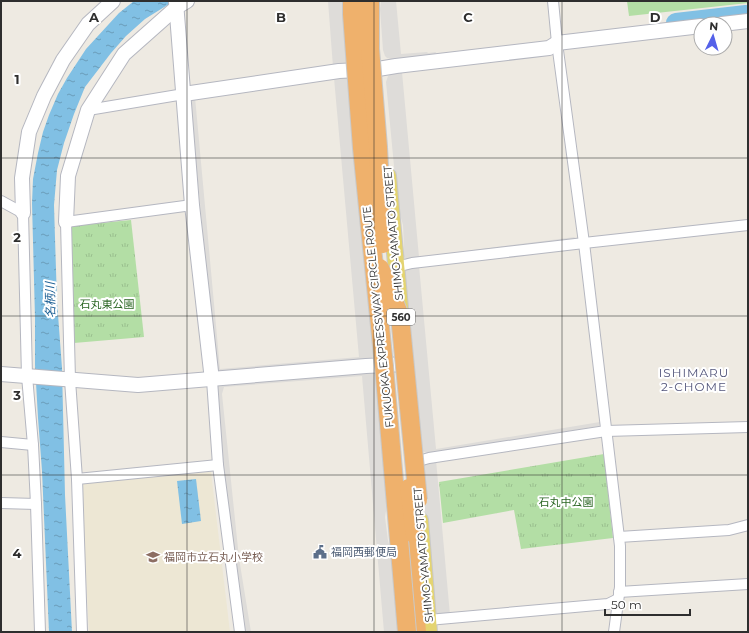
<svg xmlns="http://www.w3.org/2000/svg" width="749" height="633" font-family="Montserrat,'Noto Sans JP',sans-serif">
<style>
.education{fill:#ede7d4}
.grass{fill:#b3dea5}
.park{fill:url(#park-tufts)}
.plaza{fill:#dedcd9}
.water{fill:url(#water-ripples)}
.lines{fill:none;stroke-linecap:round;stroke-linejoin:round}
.river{stroke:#81c0e4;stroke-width:20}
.street-casing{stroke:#b5b7c0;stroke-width:12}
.secondary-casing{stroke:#b5b7c0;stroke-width:16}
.primary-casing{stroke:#c9c9c9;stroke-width:18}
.highway-casing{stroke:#c9c9c9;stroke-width:20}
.street{stroke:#fff;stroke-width:10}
.secondary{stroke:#fff;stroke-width:14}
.primary{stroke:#e4d471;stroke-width:16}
.highway{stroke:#efb16c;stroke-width:18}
.highway-bridge-casing{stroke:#c9c9c9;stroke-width:20;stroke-linecap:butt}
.highway-bridge{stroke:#efb16c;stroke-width:18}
.grid{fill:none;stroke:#2e2e2e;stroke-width:1;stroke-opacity:0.55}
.labels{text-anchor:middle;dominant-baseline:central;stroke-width:4;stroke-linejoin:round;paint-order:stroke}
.shield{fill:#fff;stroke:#6d6d6d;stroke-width:1}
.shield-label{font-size:10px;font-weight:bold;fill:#2e2e2e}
.street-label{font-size:11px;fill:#2e2e2e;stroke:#fff}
.park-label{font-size:11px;fill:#2b6623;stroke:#fff}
.service-label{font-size:11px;fill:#4e5e75;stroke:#fff;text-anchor:start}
.education-label{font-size:11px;fill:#785e54;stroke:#fff;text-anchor:start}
.water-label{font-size:12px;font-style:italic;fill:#1b5f94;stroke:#fff}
.neighbourhood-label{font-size:12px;letter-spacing:1px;fill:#52557b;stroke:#fff}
.grid-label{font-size:13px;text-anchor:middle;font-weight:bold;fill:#2e2e2e;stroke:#fff;stroke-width:4;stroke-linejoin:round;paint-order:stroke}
</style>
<defs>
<pattern id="park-tufts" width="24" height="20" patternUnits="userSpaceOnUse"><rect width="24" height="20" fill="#b3dea5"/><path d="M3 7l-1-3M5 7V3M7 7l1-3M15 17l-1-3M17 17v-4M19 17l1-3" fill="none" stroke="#9abf8e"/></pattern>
<pattern id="water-ripples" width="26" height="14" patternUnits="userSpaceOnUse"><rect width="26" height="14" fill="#81c0e4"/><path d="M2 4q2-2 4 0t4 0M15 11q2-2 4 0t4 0" fill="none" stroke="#6a9cb9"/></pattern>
</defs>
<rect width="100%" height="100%" fill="#eeeae2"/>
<polygon class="education" points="211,472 230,632 89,632 81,483"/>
<polygon class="grass" points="627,1 748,1 748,3 629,16"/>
<g class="park">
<polygon points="131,220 144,337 74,343 71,226"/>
<polygon points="604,454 613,538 521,549 514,510 443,523 439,482"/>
</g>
<g class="plaza">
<polygon points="328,1 342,1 346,17 350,59 346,65 333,67"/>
<polygon points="381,1 396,1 401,54 427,52 428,53 436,52 435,55 395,60 387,58 385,56 383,50 380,9"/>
<polygon points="402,72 419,257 575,237 572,241 408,260 405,258 403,256 404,246 403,225 398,208 386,82 388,76 391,74"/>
<polygon points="348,77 375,354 372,358 359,361 218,372 216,368 190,100 195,97 220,369 359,357 334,78"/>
<polygon points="419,266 436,449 600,422 599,426 435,453 429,453 424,452 420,450 403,276 405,269"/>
<polygon points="373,372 376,374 389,494 385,517 388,541 393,557 400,632 384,632 362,376 224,387 222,394 239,558 251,632 245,632 233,559 216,393 219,381"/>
<polygon points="436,460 450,615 439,615 435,612 434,607 421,470 424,464"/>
</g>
<g class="water">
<polygon points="134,1 174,1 145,19 126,36 111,53 85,87 74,114 64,143 57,170 54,205 55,238 57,301 62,368 65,495 72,632 49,632 42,471 38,418 35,365 35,318 32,203 33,179 38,153 43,132 49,115 58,94 67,78 86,49 119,13"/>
<polygon points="196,479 201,521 182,524 177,481"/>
</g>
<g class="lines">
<polyline class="river" points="676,23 746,15"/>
<g class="street-casing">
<g id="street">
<polyline points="553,1 557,43 584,243 620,546 620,587 614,632"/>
<polyline points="88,110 184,94"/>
<polyline points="1,201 23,213 27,376 33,445 36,504 1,503"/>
<polyline points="396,267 412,263 584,243 748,225"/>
<polyline points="212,380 218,465 240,632"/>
<polyline points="1,442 33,445"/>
<polyline points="415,462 429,458 606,431 748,427"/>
<polyline points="77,479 218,465"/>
<polyline points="36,504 40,632"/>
<polyline points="619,537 729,530 748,525"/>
<polyline points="619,592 748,584"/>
<polyline points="428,620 608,604 618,599"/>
<polyline points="82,632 77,479 70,380 66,222 192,205"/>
</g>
</g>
<g class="secondary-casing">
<g id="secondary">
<polyline points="176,2 192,205 212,380"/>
<polyline points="722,24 748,21"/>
<polyline points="184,94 339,71 378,69 396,66 549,48 557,43 701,26"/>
<polyline points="23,213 22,178 29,132 44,96 63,60 88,24 113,1"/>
<polyline points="66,222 68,176 88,110 124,54 177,7 187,1"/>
<polyline points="1,374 138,385 366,366 405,364"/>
</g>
</g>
<g class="primary-casing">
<g id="primary">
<polyline points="388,176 400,308"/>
<polyline points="420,520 429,632"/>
</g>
</g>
<g class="highway-casing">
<polyline id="highway" points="415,519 410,553 417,632"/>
</g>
<use href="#street" class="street"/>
<use href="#secondary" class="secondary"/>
<use href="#primary" class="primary"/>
<use href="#highway" class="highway"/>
<g class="highway-bridge-casing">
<g id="highway-bridge">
<polyline points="352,1 352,14 362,148 384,366 407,632"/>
<polyline points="370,1 370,49 378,147 383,244"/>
<polyline points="380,268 400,316 418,500"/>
<polyline points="409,488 415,535"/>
</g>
</g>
<use href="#highway-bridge" class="highway-bridge"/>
</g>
<path class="grid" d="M 187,1 L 187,632M 374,1 L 374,632M 562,1 L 562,632M 1,158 L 748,158M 1,316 L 748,316M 1,475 L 748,475"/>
<defs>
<g id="civic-bare" transform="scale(1.08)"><path d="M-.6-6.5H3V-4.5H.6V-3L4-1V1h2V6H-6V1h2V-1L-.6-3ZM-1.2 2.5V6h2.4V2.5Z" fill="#5c6f8a" stroke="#fff" stroke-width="2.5" paint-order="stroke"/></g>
<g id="school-bare" transform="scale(1.08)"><path d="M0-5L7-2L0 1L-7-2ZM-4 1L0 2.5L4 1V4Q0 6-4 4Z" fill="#8d6e63" stroke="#fff" stroke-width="2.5" paint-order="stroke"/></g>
</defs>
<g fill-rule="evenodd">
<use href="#civic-bare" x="320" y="552"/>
<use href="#school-bare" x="153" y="557"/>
</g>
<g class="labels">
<rect class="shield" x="387" y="309" width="28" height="16" rx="3"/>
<g class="shield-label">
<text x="401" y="317">560</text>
</g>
<g class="street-label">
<text transform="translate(393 233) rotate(-95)">SHIMO-YAMATO STREET</text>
<text transform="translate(378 317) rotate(-96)">FUKUOKA EXPRESSWAY CIRCLE ROUTE</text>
<text transform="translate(423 555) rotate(-95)">SHIMO-YAMATO STREET</text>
</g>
<g class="park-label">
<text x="107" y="304">石丸東公園</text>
<text x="566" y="502">石丸中公園</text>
</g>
<g class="service-label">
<text x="331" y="552">福岡西郵便局</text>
</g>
<g class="education-label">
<text x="164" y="557">福岡市立石丸小学校</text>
</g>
<g class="water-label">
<text transform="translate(50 300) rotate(-91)">名柄川</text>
</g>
<g class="neighbourhood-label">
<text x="694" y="372">ISHIMARU<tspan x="694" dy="14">2-CHOME</tspan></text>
</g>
</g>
<g class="grid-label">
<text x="94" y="22">A</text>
<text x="281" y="22">B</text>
<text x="468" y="22">C</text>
<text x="655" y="22">D</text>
<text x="17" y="84">1</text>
<text x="17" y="242">2</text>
<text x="17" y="400">3</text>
<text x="17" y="558">4</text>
</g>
<rect width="749" height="633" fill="none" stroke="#2e2e2e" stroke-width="4"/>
<g transform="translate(713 36) rotate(5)"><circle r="19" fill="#ffffff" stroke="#ababab"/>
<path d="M0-3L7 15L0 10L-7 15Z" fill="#5461e9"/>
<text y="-6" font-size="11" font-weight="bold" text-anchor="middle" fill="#2e2e2e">N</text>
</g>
<path d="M605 609v6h85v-6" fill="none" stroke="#2e2e2e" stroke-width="2"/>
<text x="611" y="609" font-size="12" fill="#2e2e2e" stroke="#ffffff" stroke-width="3" paint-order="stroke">50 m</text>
</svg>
